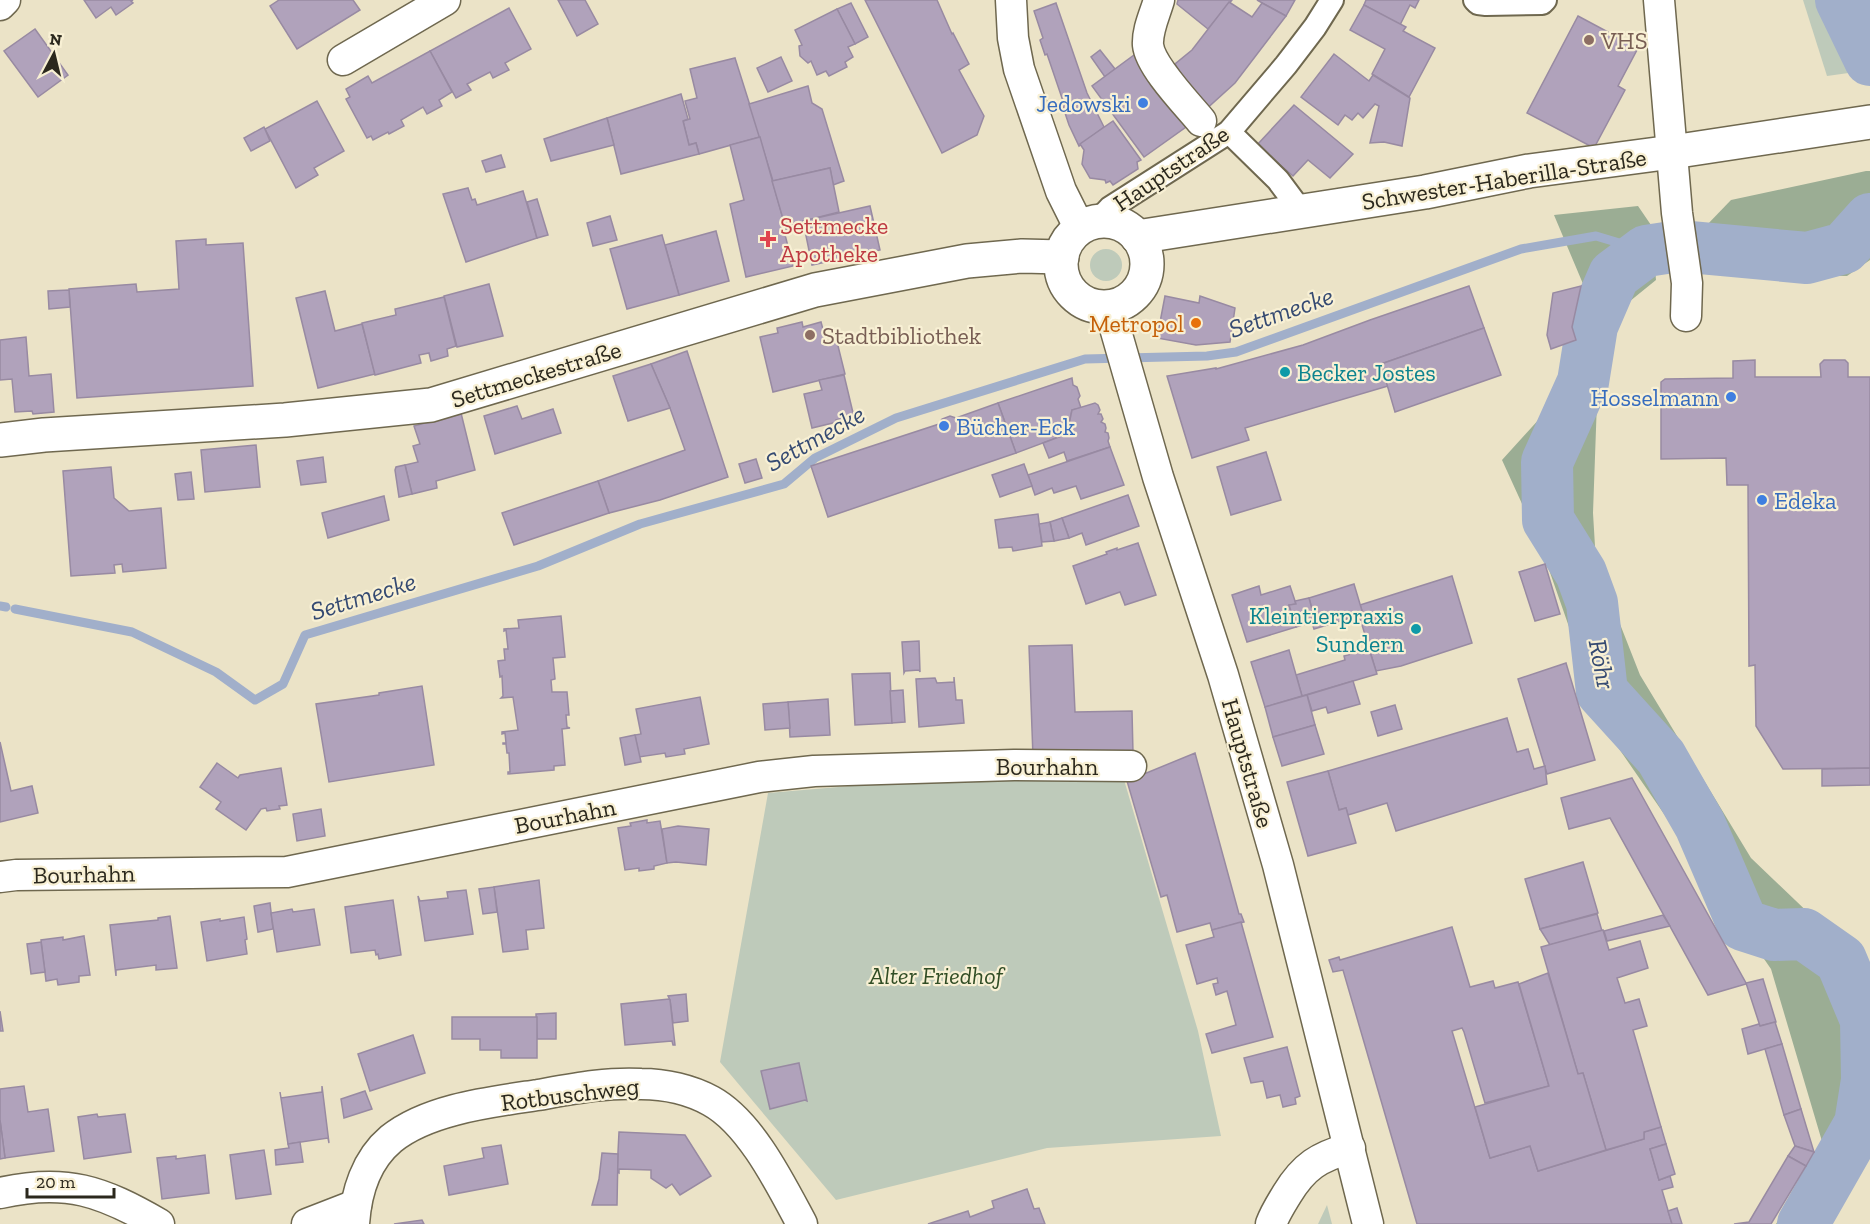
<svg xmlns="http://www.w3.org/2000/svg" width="1870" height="1224" font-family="'Zilla Slab',serif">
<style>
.green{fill:#becaba}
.forest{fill:#9bad94}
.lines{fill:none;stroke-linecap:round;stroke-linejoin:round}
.stream{stroke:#a1afca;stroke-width:9}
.river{stroke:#a1afca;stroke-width:52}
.building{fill:#b0a2bb;stroke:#988aa2;stroke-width:1.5}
.pedestrian-casing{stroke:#6f684f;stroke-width:26}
.minor-casing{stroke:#6f684f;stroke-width:33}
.tertiary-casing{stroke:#6f684f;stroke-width:36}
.pedestrian{stroke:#fff;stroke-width:22}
.minor{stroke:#fff;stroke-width:30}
.tertiary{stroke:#fff;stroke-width:33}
.education-dot{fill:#8d6e63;stroke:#f8f0d4;stroke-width:2}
.shop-dot{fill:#3f7fe0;stroke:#f8f0d4;stroke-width:2}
.health-dot{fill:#e0444e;stroke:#f8f0d4;stroke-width:2}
.food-dot{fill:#e8710a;stroke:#f8f0d4;stroke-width:2}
.culture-dot{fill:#0f9aa8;stroke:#f8f0d4;stroke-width:2}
.labels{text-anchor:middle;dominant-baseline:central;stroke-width:4.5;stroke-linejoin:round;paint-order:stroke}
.education-label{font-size:24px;fill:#785e54;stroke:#f8f0d4;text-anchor:start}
.shop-label{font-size:24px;fill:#366cbe;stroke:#f8f0d4;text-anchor:end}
.street-label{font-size:24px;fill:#2b281d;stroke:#f8f0d4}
.health-label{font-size:24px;fill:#be3a42;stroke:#f8f0d4;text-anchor:start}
.food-label{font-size:24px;fill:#c56008;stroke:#f8f0d4;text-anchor:end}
.culture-label{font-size:24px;fill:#0d838f;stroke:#f8f0d4;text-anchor:start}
.park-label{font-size:24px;font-style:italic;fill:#314d25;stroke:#f8f0d4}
.water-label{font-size:26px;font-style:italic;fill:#354a72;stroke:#f8f0d4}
</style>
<rect width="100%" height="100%" fill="#ebe3c7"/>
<g class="green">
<polygon points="1803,0 1870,0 1870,70 1827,76"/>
<circle cx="1106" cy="265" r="16"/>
<polygon points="1003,773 1122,773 1198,1031 1221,1136 1047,1148 836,1200 720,1062 768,793"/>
<polygon points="1327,1205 1332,1224 1318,1224"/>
</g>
<g class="forest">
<polygon points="1866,171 1870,171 1870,260 1847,276 1708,274 1704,228 1731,200"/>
<polygon points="1638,206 1651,225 1656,280 1619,310 1599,345 1593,513 1596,563 1640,675 1751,858 1863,965 1870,985 1870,1153 1828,1224 1776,1224 1824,1148 1771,969 1604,727 1539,541 1502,460 1571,384 1581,342 1586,291 1554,215"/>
</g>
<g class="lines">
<g class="stream">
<polyline points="0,606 6,607"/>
<polyline points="15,609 132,632 216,672 255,700 283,684 305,635 538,566 640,524 784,484 815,458 896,418 1085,359 1207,356 1236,352 1521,249 1596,236 1646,251"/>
</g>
<g class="river">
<polyline points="1841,0 1870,60"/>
<polyline points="1803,1224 1860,1124 1867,1080 1866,1020 1841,960 1804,934 1774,935 1743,925 1700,825 1661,757 1602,692 1592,603 1581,573 1548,520 1547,462 1583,382 1592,326 1614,275 1646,251 1679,246 1807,258 1844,248 1870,219"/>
</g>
</g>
<g class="building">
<polygon points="84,0 133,0 131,1 133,3 116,15 111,7 96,18"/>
<polygon points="279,0 353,0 360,10 297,49 270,6"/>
<polygon points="558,0 585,0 598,24 577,36"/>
<polygon points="865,0 937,0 952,34 953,33 969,64 959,70 984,116 977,135 942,153"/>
<polygon points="1178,0 1232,0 1208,29 1177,4"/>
<polygon points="1257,0 1295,0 1286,16"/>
<polygon points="1366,0 1419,0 1415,8 1410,5 1400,25 1364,5"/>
<polygon points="1229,2 1252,17 1262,3 1286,16 1235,83 1204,111 1175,64 1192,50"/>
<polygon points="851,3 868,37 855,44 837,9"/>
<polygon points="1056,3 1087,93 1104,127 1079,146 1069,125 1061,101 1063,101 1047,54 1045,55 1040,40 1043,38 1034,11"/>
<polygon points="1364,5 1406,27 1403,31 1435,48 1409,97 1372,74 1385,49 1350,30"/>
<polygon points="509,8 531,49 505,63 509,70 493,78 490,72 467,84 471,90 456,98 430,51"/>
<polygon points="837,9 855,44 848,47 853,57 845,62 847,67 829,76 826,71 817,75 811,61 808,63 800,56 799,46 802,45 795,30"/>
<polygon points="1578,16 1638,48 1618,86 1625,90 1594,148 1527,113"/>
<polygon points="35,29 68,75 38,97 4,51"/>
<polygon points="1100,50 1115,69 1105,77 1091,57"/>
<polygon points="430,51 452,92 439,100 442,106 427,114 423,107 401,120 404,126 389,134 388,132 373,140 371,136 367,138 346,99 350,97 346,89 368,76 372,83"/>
<polygon points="1334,54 1369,81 1373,75 1410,98 1402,146 1384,142 1370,143 1379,106 1375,104 1363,118 1358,113 1352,120 1345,115 1338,125 1301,97"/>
<polygon points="1134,55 1186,127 1144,157 1092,86"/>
<polygon points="781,57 792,81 768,92 757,68"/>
<polygon points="735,58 760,137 699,154 696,143 689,145 683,121 690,119 685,101 697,98 690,69"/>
<polygon points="808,86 812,103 822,109 844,181 833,185 830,168 773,181 749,104"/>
<polygon points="681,94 688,119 683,121 689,145 696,143 699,154 621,174 607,118"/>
<polygon points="317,101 344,151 314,168 318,175 296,188 265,129"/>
<polygon points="1294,105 1353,154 1330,178 1308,160 1293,176 1257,145"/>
<polygon points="607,118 614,145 551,161 544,139"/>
<polygon points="1113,121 1141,160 1137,162 1138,169 1113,185 1110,181 1106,183 1105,180 1090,178 1082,164 1084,150 1080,144"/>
<polygon points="264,127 270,141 251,151 244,138"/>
<polygon points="760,137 784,222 782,223 793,266 746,277 730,204 744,200 730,145"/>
<polygon points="501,155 505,167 486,172 482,161"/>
<polygon points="830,168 839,212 803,221 803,225 786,229 772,181"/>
<polygon points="468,188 472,200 475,199 477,205 523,191 537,238 466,262 443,194"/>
<polygon points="537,199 548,235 537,238 527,202"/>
<polygon points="870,206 880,250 812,265 803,221"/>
<polygon points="610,216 617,240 593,246 587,223"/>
<polygon points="716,231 729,281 679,295 665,245"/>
<polygon points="662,235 679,295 627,309 610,249"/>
<polygon points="206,239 206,245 243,243 253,386 77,398 69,289 136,284 137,292 179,289 176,241"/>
<polygon points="489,284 503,336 457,347 444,296"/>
<polygon points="1469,286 1484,328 1381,364 1388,386 1245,428 1249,440 1192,458 1167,376 1216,368 1216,369 1303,345 1370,320"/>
<polygon points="1581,286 1572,327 1576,340 1551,349 1547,335 1553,293"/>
<polygon points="69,290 70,307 49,309 48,291"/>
<polygon points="325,291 335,331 362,324 375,374 318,388 296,298"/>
<polygon points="1165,296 1199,303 1200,296 1235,308 1230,342 1196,345 1157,338"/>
<polygon points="444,297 456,346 447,349 448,356 431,361 429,353 419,355 421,363 375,375 362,323 396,315 395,309"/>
<polygon points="802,322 803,327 821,322 827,344 837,342 845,374 773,392 760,337 778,333 777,328"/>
<polygon points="1484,328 1501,375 1395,412 1381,364"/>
<polygon points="26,337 29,376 51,374 54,412 33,414 32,411 15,412 12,379 0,380 0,340"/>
<polygon points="687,351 728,477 660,500 609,513 598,481 685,450 670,408 651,364"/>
<polygon points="1755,360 1755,377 1821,377 1820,364 1824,360 1845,360 1848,363 1848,377 1870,377 1870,768 1783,769 1756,726 1755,665 1749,666 1748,485 1727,485 1726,458 1661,459 1661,382 1665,379 1733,378 1733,361"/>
<polygon points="651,364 670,408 628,421 613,376"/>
<polygon points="844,375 854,417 853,415 836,420 837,422 812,428 804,394 822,390 819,380"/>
<polygon points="1072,378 1073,385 1077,387 1080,396 1078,399 1081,408 1072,410 1067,434 1016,453 998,403"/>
<polygon points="998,403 1016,453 828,517 811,466 939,424 942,419 950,416 956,418"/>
<polygon points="1095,403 1098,405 1100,410 1098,414 1101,414 1103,419 1101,422 1105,424 1106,428 1105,432 1108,433 1109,438 1108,441 1110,447 1067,461 1064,452 1049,458 1043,443 1067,434 1072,410"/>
<polygon points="517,406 522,419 553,409 561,433 495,454 484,416"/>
<polygon points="461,413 475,470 436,481 437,488 412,494 405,465 418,462 413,446 420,444 414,426"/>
<polygon points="256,445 260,487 205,492 201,450"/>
<polygon points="1110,447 1124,485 1081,499 1076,486 1054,493 1052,488 1035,495 1028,475"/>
<polygon points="1266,452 1281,500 1231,515 1217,467"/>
<polygon points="323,457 326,482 301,485 297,461"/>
<polygon points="756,459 762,478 745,483 739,464"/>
<polygon points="1024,464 1032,486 1000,497 992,475"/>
<polygon points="405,465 412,494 399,497 395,470 396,467"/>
<polygon points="111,467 114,498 129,511 161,508 166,568 123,572 122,564 114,565 115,573 71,576 63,471"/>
<polygon points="191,472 194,499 178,500 175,474"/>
<polygon points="598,481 609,513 514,545 502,513"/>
<polygon points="1128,495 1139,526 1086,545 1082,533 1069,538 1062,518"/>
<polygon points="384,496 389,520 328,538 322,513"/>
<polygon points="1038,514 1042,546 1013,551 1012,547 999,548 995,520"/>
<polygon points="1062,518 1069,538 1054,541 1050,522"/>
<polygon points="1050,522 1054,541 1042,542 1039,524"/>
<polygon points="1138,543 1156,595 1125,605 1120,592 1086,604 1073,566 1107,554 1106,552 1117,548 1117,550"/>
<polygon points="1545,564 1560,614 1535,621 1519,572"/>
<polygon points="1452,576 1472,643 1401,666 1376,671 1359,615 1363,614 1360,605"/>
<polygon points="1354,584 1363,614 1314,629 1311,620 1313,613 1309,598"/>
<polygon points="1259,586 1261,595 1290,586 1296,604 1289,605 1296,627 1247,642 1232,595"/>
<polygon points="1309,598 1313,613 1312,622 1296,627 1289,605 1296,604 1295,601"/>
<polygon points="561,616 565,657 553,658 555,679 551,680 552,692 567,692 569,715 566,715 567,727 570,728 562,729 565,765 554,766 554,770 508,774 508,772 510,772 509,753 507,753 506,744 503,744 503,743 506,743 505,733 502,734 502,732 518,730 513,697 501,698 503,696 502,676 500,677 498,661 505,660 504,649 508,649 506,630 504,631 504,629 519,628 518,620"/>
<polygon points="919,641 920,672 919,670 905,671 904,673 902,642"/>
<polygon points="1072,645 1075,712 1132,711 1133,753 1033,757 1029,646"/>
<polygon points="1369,649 1377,674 1302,696 1296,675 1345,660 1344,656"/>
<polygon points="1289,650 1302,696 1265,707 1251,662"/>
<polygon points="1566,663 1595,760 1547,774 1518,679"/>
<polygon points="890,673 892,723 855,725 852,674"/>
<polygon points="954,677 956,700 962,700 964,723 919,727 916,679 935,678 937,683 954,682"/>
<polygon points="1353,681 1360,704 1328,713 1326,707 1312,711 1307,695"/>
<polygon points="422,686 434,765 329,782 316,704 379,695 379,693"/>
<polygon points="903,690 905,722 892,723 890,691"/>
<polygon points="1307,695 1315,725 1273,737 1265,707"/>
<polygon points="700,697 709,744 684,749 685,754 666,757 665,753 639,757 635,735 641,734 636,709"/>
<polygon points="828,699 830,735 790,737 788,702"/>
<polygon points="788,702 790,728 765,730 763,704"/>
<polygon points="1395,705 1402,729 1378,736 1371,712"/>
<polygon points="1507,718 1517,752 1528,749 1534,769 1545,766 1547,784 1396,831 1387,803 1348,815 1346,808 1339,810 1328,771"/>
<polygon points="1315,725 1324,754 1282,766 1273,737"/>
<polygon points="635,735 641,762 625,765 620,738"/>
<polygon points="0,742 11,791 32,786 38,813 0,822"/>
<polygon points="1195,753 1239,914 1241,914 1244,922 1212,930 1210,923 1177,932 1167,895 1161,897 1127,781"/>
<polygon points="217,763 238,778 240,775 281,768 287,805 279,806 280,809 267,811 266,808 261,809 246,830 216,809 221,802 200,787"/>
<polygon points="1870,768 1870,785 1822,786 1822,769"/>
<polygon points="1328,771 1339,810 1346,808 1356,843 1308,856 1287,782"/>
<polygon points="1632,778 1746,983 1746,984 1708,995 1610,818 1569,829 1561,798"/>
<polygon points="321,809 325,836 297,841 293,814"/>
<polygon points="647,820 647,823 660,821 667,863 654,866 654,869 639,871 639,868 625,870 618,828 631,826 630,823"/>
<polygon points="678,826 709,829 706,865 676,862 667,863 662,829"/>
<polygon points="1583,862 1598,913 1540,929 1525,879"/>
<polygon points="539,880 544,928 526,930 528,949 503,952 494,887"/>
<polygon points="494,887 497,912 483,914 479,889"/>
<polygon points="466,890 473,934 425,941 418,896 420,901 448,898 447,892"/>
<polygon points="393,900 401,955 379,959 378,954 376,955 375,950 351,953 345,907"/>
<polygon points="270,903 273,929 258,932 254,906"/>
<polygon points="292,909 293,912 314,909 320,945 277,952 271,913"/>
<polygon points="1597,914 1602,931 1550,945 1540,929"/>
<polygon points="1663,915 1670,926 1607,941 1604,931"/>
<polygon points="170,916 177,968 156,970 156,965 116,970 116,976 110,925 158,920 158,918"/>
<polygon points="244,917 247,939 245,940 247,954 207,961 201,922 220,919 220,921"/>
<polygon points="1241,922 1273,1037 1212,1053 1206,1034 1236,1025 1227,991 1216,995 1213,984 1218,983 1217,978 1197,984 1186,945 1214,937 1212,930"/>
<polygon points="1452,927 1470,987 1493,981 1495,988 1518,982 1549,1086 1485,1103 1464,1032 1462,1028 1452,1031 1490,1158 1530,1146 1538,1171 1644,1139 1644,1132 1661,1127 1666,1144 1650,1149 1659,1180 1670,1176 1673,1187 1662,1190 1672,1224 1417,1224 1343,970 1333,972 1329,960 1339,957 1340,960"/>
<polygon points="1603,930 1609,950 1640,941 1648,968 1617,978 1625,1003 1639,999 1647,1026 1633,1030 1661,1127 1644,1132 1644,1139 1606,1150 1583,1073 1578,1074 1541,947"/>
<polygon points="84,936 90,975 79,976 79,982 58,985 57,979 46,981 41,940 63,937 63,940"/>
<polygon points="41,942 45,972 31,974 27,944"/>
<polygon points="1548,973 1578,1074 1583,1073 1606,1150 1538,1171 1530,1146 1490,1158 1475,1107 1549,1086 1519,984"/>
<polygon points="1763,979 1776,1022 1760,1026 1746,983"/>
<polygon points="686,994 688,1021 673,1023 670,1000 668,996"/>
<polygon points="669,999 670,1000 675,1045 673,1045 672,1041 625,1045 621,1004"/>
<polygon points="0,1011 3,1031 0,1031"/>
<polygon points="556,1013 556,1039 537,1039 536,1014"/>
<polygon points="452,1017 537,1017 537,1058 501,1058 501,1050 480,1050 480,1039 452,1039"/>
<polygon points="1775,1022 1782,1044 1748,1054 1742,1029 1759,1024 1760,1026"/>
<polygon points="413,1035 425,1073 370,1091 358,1054"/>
<polygon points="1782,1044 1801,1109 1784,1115 1765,1049"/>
<polygon points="1287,1047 1300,1096 1295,1098 1296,1104 1283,1107 1280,1095 1267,1098 1263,1081 1251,1083 1244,1058"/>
<polygon points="799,1063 807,1101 805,1100 770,1109 761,1071"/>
<polygon points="24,1086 28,1112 48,1109 54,1151 5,1158 0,1120 0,1089"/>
<polygon points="322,1086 329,1143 328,1138 288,1144 280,1092 281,1098 322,1092"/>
<polygon points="365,1091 372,1109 344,1118 341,1099"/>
<polygon points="1801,1109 1814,1152 1795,1146 1784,1115"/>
<polygon points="97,1114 98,1117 125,1114 131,1152 84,1159 78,1117"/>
<polygon points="0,1120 5,1158 0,1159"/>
<polygon points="619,1132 685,1135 711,1176 680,1195 672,1184 666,1188 651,1178 651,1170 619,1169 619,1173 617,1172"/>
<polygon points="300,1142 303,1162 276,1165 275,1150 289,1148 288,1144"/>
<polygon points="1666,1144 1675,1174 1659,1180 1650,1149"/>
<polygon points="501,1145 508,1184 449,1195 444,1166 484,1158 482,1148"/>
<polygon points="1795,1146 1814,1152 1806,1166 1788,1156"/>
<polygon points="264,1150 271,1194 236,1199 230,1155"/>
<polygon points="602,1153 618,1154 617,1205 592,1205 599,1179"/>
<polygon points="205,1155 209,1193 162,1199 157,1158 176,1156 176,1159"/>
<polygon points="1788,1156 1806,1166 1771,1224 1734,1224 1749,1222"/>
<polygon points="1027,1189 1034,1209 1039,1208 1045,1224 928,1224 968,1211 970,1217 994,1208 992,1201"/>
<polygon points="1677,1208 1682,1224 1672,1224 1668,1211"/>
<polygon points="422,1220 424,1224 394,1224"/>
</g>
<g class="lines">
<g class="pedestrian-casing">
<g id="pedestrian">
<polyline points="1475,0 1478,3 1486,4 1542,3 1545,0"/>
<polyline points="1229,132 1278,180 1301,211"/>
<polyline points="1097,222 1110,208 1229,132 1286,65 1315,27 1332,0"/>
</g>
</g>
<g class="minor-casing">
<g id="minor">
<polyline points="1011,0 1013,38 1019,69 1061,191 1080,229"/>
<path d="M 1159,0 C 1155,14 1147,30 1148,45 C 1150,66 1187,104 1201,121"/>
<polyline points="1659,0 1677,213 1687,283 1686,316"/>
<polyline points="0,5 5,0"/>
<polyline points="343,60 445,0"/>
<polyline points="1109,307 1158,477 1223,675 1278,865 1368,1224"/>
<polyline points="0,877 16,875 287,872 759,777 814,771 1014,765 1131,766"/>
<path d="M 0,1193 C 66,1178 102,1191 159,1224"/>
<polyline points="307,1224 356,1205"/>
<path d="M 354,1224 C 356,1193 366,1160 391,1139 C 428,1109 491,1102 538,1095 C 572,1089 607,1082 641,1084 C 665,1084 691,1090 711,1101 C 751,1123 781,1185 802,1224"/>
<path d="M 1271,1224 C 1275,1213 1281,1204 1287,1194 C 1304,1166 1319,1157 1350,1148"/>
</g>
</g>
<g class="tertiary-casing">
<g id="tertiary">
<circle cx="1104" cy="264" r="43"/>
<polyline points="1137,237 1425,192 1529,171 1672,152 1870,122"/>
<polyline points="0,440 44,435 285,420 431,405 815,290 967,261 1022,256 1062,257"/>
</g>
</g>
<use href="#pedestrian" class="pedestrian"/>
<use href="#minor" class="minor"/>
<use href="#tertiary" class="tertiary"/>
</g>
<g class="education-dot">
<circle cx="1589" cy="40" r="6"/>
<circle cx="810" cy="335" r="6"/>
</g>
<g class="shop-dot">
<circle cx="1143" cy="103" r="6"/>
<circle cx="1731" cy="397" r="6"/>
<circle cx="944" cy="426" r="6"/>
<circle cx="1762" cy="500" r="6"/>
</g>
<path class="health-dot" d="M765 230h6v6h6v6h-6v6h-6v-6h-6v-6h6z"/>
<circle class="food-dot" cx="1196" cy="323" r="6"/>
<g class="culture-dot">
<circle cx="1285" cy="372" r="6"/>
<circle cx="1416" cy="629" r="6"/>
</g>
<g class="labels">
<g class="education-label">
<text x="1601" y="40">VHS</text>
<text x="822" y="335">Stadtbibliothek</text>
</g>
<g class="shop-label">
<text x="1131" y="103">Jedowski</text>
<text x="1719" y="397">Hosselmann</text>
<text x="956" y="426" text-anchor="start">Bücher-Eck</text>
<text x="1774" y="500" text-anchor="start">Edeka</text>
</g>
<g class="street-label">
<text transform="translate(1171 168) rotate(-34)">Hauptstraße</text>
<text transform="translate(1504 179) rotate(-9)">Schwester-Haberilla-Straße</text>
<text transform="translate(536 374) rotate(-17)">Settmeckestraße</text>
<text transform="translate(1248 763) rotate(74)">Hauptstraße</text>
<text x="1047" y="766">Bourhahn</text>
<text transform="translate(565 816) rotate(-11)">Bourhahn</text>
<text transform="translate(84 874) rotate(-1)">Bourhahn</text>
<text transform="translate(570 1094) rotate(-7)">Rotbuschweg</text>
</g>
<g class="health-label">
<text x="780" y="225">Settmecke<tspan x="780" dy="28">Apotheke</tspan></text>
</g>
<g class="food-label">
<text x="1184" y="323">Metropol</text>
</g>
<g class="culture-label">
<text x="1297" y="372">Becker Jostes</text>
<text x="1404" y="615" text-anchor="end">Kleintierpraxis<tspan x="1404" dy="28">Sundern</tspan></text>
</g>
<g class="park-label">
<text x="936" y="975">Alter Friedhof</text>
</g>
<g class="water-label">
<text transform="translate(1281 312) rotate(-19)">Settmecke</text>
<text transform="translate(815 438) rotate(-29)">Settmecke</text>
<text transform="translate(363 596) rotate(-17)">Settmecke</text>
<text transform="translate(1602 664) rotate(79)">Röhr</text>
</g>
</g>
<g transform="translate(54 54) rotate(7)" stroke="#f8f0d4" stroke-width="4.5" paint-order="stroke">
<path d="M0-4.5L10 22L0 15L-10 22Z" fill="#2b281d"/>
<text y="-9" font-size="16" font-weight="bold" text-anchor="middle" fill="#2b281d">N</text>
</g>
<path d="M27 1188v9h87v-9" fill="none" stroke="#2b281d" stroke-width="3"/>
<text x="36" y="1188" font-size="18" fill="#2b281d" stroke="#f8f0d4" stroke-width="4.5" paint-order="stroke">20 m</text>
</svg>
